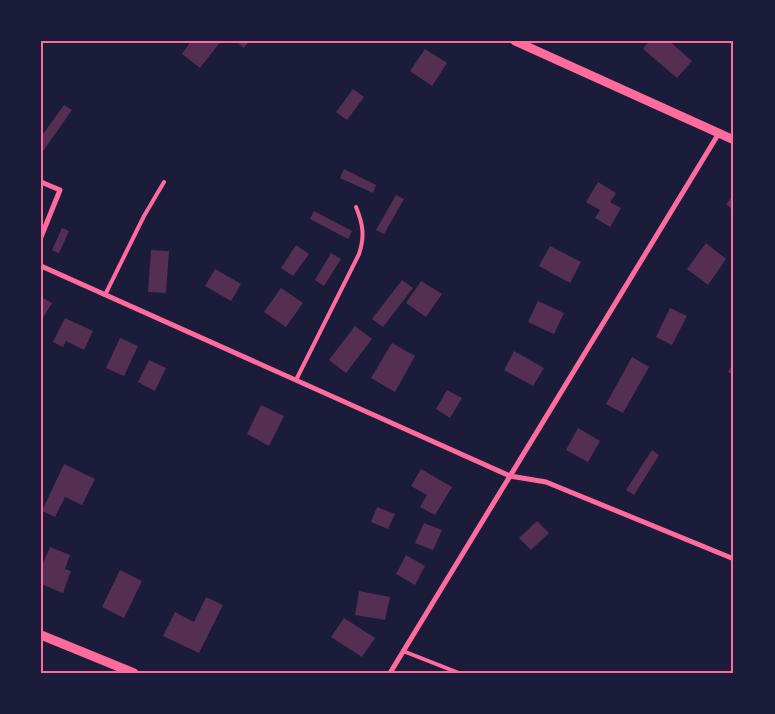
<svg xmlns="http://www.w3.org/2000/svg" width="775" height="714" font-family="Georgia,serif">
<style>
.building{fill:#542f53}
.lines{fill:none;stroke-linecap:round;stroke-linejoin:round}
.service{stroke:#ff6b9d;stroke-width:4}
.minor{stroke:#ff6b9d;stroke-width:5}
.tertiary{stroke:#ff6b9d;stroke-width:9}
.neatline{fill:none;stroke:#ff6b9d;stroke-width:2}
</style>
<rect width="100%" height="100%" fill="#1b1b3a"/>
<g class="building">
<polygon points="191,41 221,41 200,68 182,54"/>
<polygon points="236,41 249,41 244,48"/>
<polygon points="649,41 669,41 692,61 677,78 643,49"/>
<polygon points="425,49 447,63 432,86 410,71"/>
<polygon points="353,89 364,97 347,120 336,112"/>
<polygon points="64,105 72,110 41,154 41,137"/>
<polygon points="344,169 376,185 373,193 340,178"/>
<polygon points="598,182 616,193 610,202 621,208 610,227 595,218 600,210 586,202"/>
<polygon points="396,195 404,199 384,234 376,230"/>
<polygon points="734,195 734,211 726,204"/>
<polygon points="314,211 352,231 348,239 310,219"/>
<polygon points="62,228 69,231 59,253 52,250"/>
<polygon points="706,243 726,259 708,285 687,269"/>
<polygon points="296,245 309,254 293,276 281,268"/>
<polygon points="550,246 581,262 570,283 539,266"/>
<polygon points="151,250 169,251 166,293 148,292"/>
<polygon points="331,253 341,259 324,286 315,280"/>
<polygon points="215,269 241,284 231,301 205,286"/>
<polygon points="402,280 413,288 383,327 372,319"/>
<polygon points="421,281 442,294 426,317 406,303"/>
<polygon points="281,288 303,303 286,327 264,312"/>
<polygon points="41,297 52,303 41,321"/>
<polygon points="538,301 564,313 554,334 528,322"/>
<polygon points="670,308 687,316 672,345 656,337"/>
<polygon points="65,318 93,331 84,350 66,341 63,347 53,342"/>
<polygon points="355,326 372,339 346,373 329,360"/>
<polygon points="120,338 138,346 124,376 106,368"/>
<polygon points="392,343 415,356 395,392 371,378"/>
<polygon points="514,351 544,368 533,386 504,370"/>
<polygon points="632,357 649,367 623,413 606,404"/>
<polygon points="149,360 166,368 155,391 138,382"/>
<polygon points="734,361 734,375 728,372"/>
<polygon points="447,390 462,398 450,418 436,409"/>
<polygon points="261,405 284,416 269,446 247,434"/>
<polygon points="578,428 600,441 588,462 566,450"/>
<polygon points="652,450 659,455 634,495 626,490"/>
<polygon points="64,464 95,479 82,505 65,497 55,517 42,511"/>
<polygon points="421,469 452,487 435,515 420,507 427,495 411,486"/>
<polygon points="377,507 395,514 388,529 371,522"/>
<polygon points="537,521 549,533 531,550 519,538"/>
<polygon points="424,523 442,530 433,550 415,543"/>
<polygon points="50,547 70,555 65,569 71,571 63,593 41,584 41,568"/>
<polygon points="406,555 425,566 415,585 396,574"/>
<polygon points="120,570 142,581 124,618 102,607"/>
<polygon points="359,591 390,597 385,620 355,615"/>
<polygon points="206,597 223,605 199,653 163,636 175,612 194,622"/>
<polygon points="344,618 375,638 362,657 331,637"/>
</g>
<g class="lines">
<g class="service">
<polyline points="105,295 144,216 164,182"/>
<path d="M 296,380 L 359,254 C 365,236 363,224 356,207"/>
<polyline points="403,651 459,673"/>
</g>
<g class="minor">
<polyline points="41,182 60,190 41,237"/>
<polyline points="41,266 510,476 546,482 734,559"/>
<polyline points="390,673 719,133"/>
</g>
<g class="tertiary">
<polyline points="515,41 734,140"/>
<polyline points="41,635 134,673"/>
</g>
</g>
<rect width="775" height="714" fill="none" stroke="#1b1b3a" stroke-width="85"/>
<rect x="42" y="42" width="690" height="630" class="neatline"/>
</svg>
